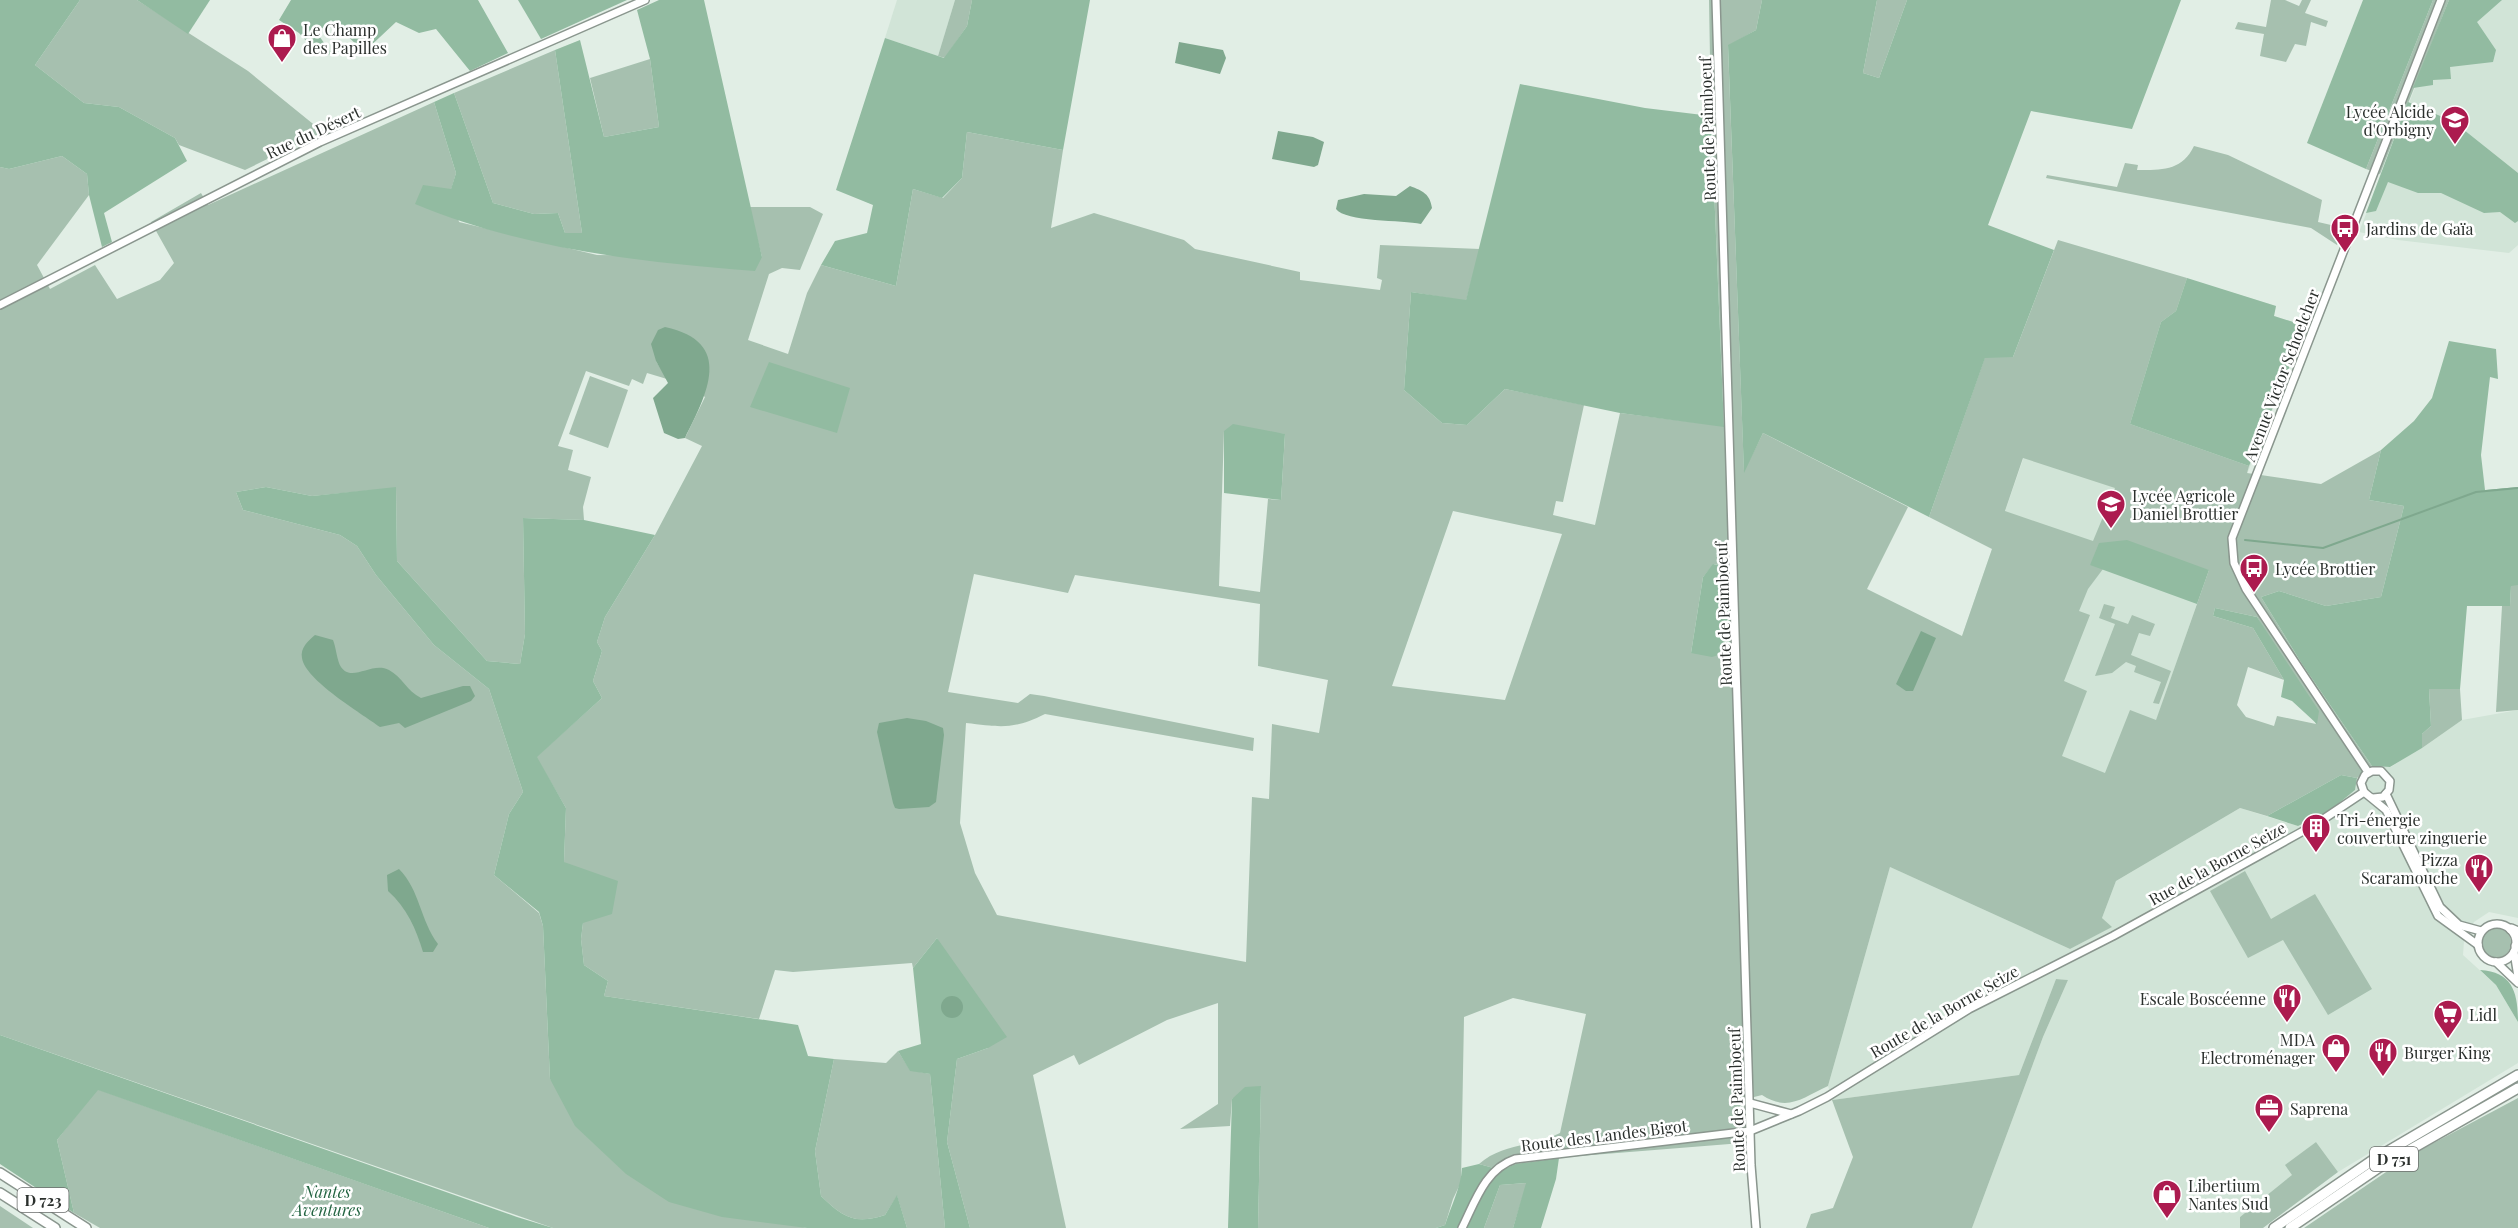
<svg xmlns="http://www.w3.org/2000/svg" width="2518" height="1228" font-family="'Playfair Display',serif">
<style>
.built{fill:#d1e4d7}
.green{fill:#a6c0af;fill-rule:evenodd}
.forest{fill:#92bba1}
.water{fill:#7fa88e}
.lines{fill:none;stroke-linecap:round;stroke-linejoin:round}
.stream{stroke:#7fa88e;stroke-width:2}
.tertiary-casing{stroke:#8a968e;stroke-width:10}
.trunk-casing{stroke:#8a968e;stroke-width:12}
.tertiary{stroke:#fff;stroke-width:7}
.trunk{stroke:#fff;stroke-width:9}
.labels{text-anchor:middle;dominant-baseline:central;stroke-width:5;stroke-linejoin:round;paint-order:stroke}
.shield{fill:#fff;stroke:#6b6e6c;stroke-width:1.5}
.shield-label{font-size:15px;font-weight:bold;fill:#2b302d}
.poi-label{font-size:16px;fill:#2b302d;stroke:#fff;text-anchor:start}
.street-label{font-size:16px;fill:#2b302d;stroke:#fff}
.park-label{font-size:16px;font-style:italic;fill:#226441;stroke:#fff}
</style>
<rect width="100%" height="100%" fill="#e1eee5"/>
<g class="built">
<polygon points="897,0 955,0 938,56 885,38"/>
<polygon points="2449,0 2518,0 2518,245 2509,253 2398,240 2359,232"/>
<polygon points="2095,251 2276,306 2274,316 2306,326 2207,575 2125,810 1924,746"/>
<polygon points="2518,710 2518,918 2489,912 2474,922 2464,941 2463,955 2496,985 2518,1022 2518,1063 2338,1172 2316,1142 2286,1165 2293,1175 2240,1217 2240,1228 1972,1228 2043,1037 2068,980 2056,979 2019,1075 1832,1100 1828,1086 1890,867 2070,949 2111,927 2102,918 2116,881 2240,808 2298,826 2355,790 2357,778 2372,766 2391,767 2462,720"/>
</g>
<g class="green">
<polygon points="80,0 137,0 248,71 323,132 245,170 179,145 175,138 119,107 84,103 35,65"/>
<polygon points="955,0 972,0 967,26 945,58 938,56"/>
<path d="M 1709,0 L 1762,0 L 1756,30 L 1728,46 L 1744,471 L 1763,433 L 1908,507 L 1867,589 L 1962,636 L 1992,549 L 1929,517 L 1985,357 L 2013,357 L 2058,240 L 2187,278 L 2176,311 L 2161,322 L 2130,424 L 2249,466 L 2247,473 L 2321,484 L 2381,450 L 2369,500 L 2404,506 L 2381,597 L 2326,606 L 2279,591 L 2261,597 L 2302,664 L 2372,766 L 2357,778 L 2341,775 L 2267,816 L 2240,808 L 2116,881 L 2102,918 L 2112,927 L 2070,949 L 1890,867 L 1828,1086 C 1802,1098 1788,1112 1762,1095 L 1742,1100 L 1742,1143 L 1567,1157 L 1516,1164 L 1501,1170 L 1479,1164 C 1503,1143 1533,1147 1560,1133 L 1586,1014 L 1513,998 L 1464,1017 L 1461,1182 L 1453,1199 L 1445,1225 L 1436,1228 L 1258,1228 L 1261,1087 L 1232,1099 L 1230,1126 L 1180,1129 L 1218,1104 L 1218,1003 L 1167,1020 L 1079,1065 L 1074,1055 L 1033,1075 L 1066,1228 L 970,1228 L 947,1142 L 957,1059 L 988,1048 L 937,938 L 913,968 L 912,963 L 793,972 L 775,970 L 759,1019 L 604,996 L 608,981 L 584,965 L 581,939 L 583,923 L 564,862 L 566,808 L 536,757 L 602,698 L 593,681 L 602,651 L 597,642 L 605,617 L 655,535 L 702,446 L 685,438 L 705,397 L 656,361 L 667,379 L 647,373 L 643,384 L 632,379 L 629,386 L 586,371 L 558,446 L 573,450 L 568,470 L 591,477 L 583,507 L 584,520 L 523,518 L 525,634 L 520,664 L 487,661 L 397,561 L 396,488 L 312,496 L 266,487 L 236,492 L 243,510 L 340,535 L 357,546 L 376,575 L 434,645 L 489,689 L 523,792 L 509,814 L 494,875 L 539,913 L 543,926 L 550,1079 L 799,1226 L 807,1228 L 553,1228 L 0,1035 L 0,167 L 9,169 L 62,156 L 87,174 L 89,195 L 37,265 L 50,289 L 95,265 L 117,299 L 160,280 L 174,263 L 151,222 L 201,193 L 208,205 L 434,102 L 456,173 L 451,190 L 459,222 L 597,255 L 762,257 L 749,207 L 810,207 L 823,214 L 800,270 L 782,268 L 769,274 L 748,340 L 788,354 L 807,293 L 821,265 L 896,286 L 913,189 L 943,198 L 962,178 L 967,132 L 1063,150 L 1051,228 L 1094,213 L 1184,240 L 1195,249 L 1300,272 L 1300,280 L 1380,290 L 1382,280 L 1377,278 L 1380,245 L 1480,249 L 1466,301 L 1411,292 L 1404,390 L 1442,423 L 1467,425 L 1505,389 L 1584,405 L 1563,502 L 1556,501 L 1553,515 L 1595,525 L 1620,413 L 1724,426 L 1711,116 ZM 1224,431 L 1285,434 L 1281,500 L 1268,499 L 1260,592 L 1219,586 ZM 2023,458 L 2115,488 L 2093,541 L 2005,511 ZM 1453,511 L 1562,534 L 1505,700 L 1392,686 ZM 1714,564 L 1729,567 L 1731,651 L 1691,653 L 1703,577 ZM 2090,564 L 2209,570 L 2156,720 L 2130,710 L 2105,773 L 2062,756 L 2087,691 L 2064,681 L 2090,615 L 2079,611 L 2088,589 L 2103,569 ZM 974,574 L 1068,593 L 1075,575 L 1260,604 L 1258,666 L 1328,680 L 1319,733 L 1272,724 L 1269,799 L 1252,797 L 1246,962 L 997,915 L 975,873 L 960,823 L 966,723 C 1001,727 1013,730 1045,714 L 1253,751 L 1254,738 L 1044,696 L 1030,694 L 1018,703 L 948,692 ZM 2215,608 L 2257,617 L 2316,724 L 2277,716 L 2274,726 L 2246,717 L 2237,705 L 2248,667 L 2284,680 L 2253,628 L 2213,616 Z"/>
<polygon points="1877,0 1907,0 1879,78 1863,73"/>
<polygon points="2271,0 2285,0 2299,6 2302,0 2311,0 2305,13 2328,21 2326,27 2311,22 2306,46 2295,44 2286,62 2260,56 2264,34 2235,29 2238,22 2266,27"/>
<polygon points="2433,0 2449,0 2380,174 2366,169"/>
<polygon points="555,50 582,233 565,233 558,213 534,214 493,203 454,93"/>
<polygon points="650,59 659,127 604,137 590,78"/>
<path d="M 2194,146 L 2228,155 L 2322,200 L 2318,222 L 2344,228 L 2337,245 L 2311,228 L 2046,178 L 2047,175 L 2117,187 L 2125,163 L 2138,165 L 2137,170 C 2162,170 2182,171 2194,146 Z"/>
<polygon points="590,376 628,390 608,448 569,434"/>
<polygon points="2511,585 2518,585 2518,710 2496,712 2502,606 2510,606"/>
<polygon points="2104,604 2115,607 2111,618 2128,624 2132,615 2155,624 2150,636 2139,633 2131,655 2171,671 2159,704 2153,703 2161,682 2134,672 2136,666 2126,662 2112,673 2095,676 2115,624 2099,618"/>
<polygon points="2429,689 2460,689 2462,720 2422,748 2422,734 2431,726"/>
<polygon points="2245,871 2271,919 2315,894 2372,989 2328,1015 2283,940 2248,958 2210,891"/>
<circle cx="2496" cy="943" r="15"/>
<polygon points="2056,979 2068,980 2043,1037 1972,1228 1806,1228 1811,1214 1833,1208 1853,1157 1832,1100 2019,1075"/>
<path d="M 898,1051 L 910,1070 L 930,1074 L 945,1228 L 907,1228 L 897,1196 L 885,1215 C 854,1225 843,1217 821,1196 L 815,1151 L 834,1059 L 886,1063 Z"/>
<polygon points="97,1089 489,1228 100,1228 74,1213 57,1140"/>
<polygon points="2518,1098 2518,1228 2304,1228 2411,1155"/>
<polygon points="2316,1142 2338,1172 2263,1228 2240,1228 2240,1217 2292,1175 2285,1165"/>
<polygon points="1527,1183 1513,1228 1484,1228 1500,1185"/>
<polygon points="0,1206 33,1228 0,1228"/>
</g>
<g class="forest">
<polygon points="0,0 80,0 35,65 84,103 119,107 175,138 187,161 104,213 112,242 102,247 89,195 87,174 62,156 9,169 0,167"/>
<polygon points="137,0 210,0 188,34"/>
<polygon points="291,0 478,0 508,53 470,71 436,29 419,33 396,22 364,52 331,20 317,33 332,54 320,56 299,33 279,20"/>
<polygon points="518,0 627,0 541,39"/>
<path d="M 659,0 L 704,0 L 762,257 L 755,271 C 639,262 523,249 415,204 L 423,185 L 451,189 L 456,173 L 434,102 L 454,93 L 493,203 L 534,214 L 558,213 L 565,233 L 582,233 L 555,50 L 580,40 L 604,137 L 659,127 L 650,59 L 637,10 Z"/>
<polygon points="972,0 1090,0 1063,150 967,132 962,178 942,198 913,189 896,286 821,265 835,241 867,233 873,205 836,190 885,38 944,58 967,26"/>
<polygon points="1762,0 1877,0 1863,73 1879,78 1907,0 2181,0 2132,129 2031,111 1988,225 2054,250 2013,357 1985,358 1929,517 1763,433 1744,473 1728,45 1756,30"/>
<polygon points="2363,0 2433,0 2366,169 2307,143"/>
<polygon points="2449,0 2502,0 2477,22 2496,50 2493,62 2450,67 2451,79 2433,80 2433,85 2413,88"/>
<polygon points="1520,84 1645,108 1711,116 1724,427 1620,413 1505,389 1467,425 1442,423 1404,390 1411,292 1466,300"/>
<polygon points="2408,102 2454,122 2518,173 2518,221 2515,223 2500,212 2484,213 2441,193 2418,193 2388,182 2376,211 2366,213"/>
<polygon points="2187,278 2276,306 2274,316 2306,326 2249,466 2130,424 2161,322 2176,311"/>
<polygon points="2449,341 2496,349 2498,379 2490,377 2481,455 2485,490 2518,487 2518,585 2511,586 2510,606 2467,606 2460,689 2429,689 2431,726 2422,734 2422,748 2390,767 2372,766 2302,664 2261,597 2279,591 2326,606 2381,597 2404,506 2369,500 2381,450 2414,421 2432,398"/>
<polygon points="769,362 850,388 837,433 750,407"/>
<polygon points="1233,424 1285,434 1281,500 1224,493 1224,431"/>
<path d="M 266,487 L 312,496 L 396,487 L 397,561 L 487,661 L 520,664 L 525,634 L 523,518 L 584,520 L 655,535 L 605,617 L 597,642 L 602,651 L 593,681 L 602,698 L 537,757 L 566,808 L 564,862 L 618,881 L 612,914 L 583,923 L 581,939 L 584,965 L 608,981 L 604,996 L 798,1025 L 808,1056 L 834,1059 L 815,1151 L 821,1196 C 843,1217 854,1225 885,1215 L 897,1195 L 907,1228 L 807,1228 L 722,1217 L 669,1202 L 626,1174 L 575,1126 L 550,1079 L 543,926 L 539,912 L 494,875 L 509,814 L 523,792 L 489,689 L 434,645 L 376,575 L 357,546 L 340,535 L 243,510 L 236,492 Z"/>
<polygon points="2127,540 2209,570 2197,604 2090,565 2099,543"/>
<polygon points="1713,564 1729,567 1731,651 1712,657 1691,653 1703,577"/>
<polygon points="2215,608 2257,617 2319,711 2317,724 2292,701 2281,697 2284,680 2253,628 2213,616"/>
<polygon points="2341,775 2357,778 2355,790 2328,812 2298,826 2267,816"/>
<polygon points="937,938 1007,1037 988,1048 957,1059 947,1142 970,1228 945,1228 930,1074 910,1071 898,1051 921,1044 913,968"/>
<path d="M 2480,970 C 2513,972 2518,993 2518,1022 L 2496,985 Z"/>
<polygon points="0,1035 517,1217 553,1228 489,1228 98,1090 57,1140 74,1213 0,1164"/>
<polygon points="1261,1086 1258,1228 1228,1228 1232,1099 1245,1087"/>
<path d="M 1559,1158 L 1556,1179 L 1541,1228 L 1513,1228 L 1526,1183 L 1500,1185 L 1484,1228 L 1436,1228 L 1445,1225 C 1451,1206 1461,1187 1462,1168 L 1479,1164 L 1501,1170 L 1516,1164 Z"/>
</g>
<g class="water">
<polygon points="1179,42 1223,50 1226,58 1220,74 1175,63"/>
<polygon points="1278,131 1313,137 1324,142 1318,165 1314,167 1272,159"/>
<path d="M 1410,186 C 1423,191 1430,194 1432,208 L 1421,224 C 1403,220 1345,222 1336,209 L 1338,200 L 1364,194 L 1396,196 Z"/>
<path d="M 665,327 C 735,342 707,394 685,438 L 678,439 L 664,433 L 653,398 L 668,383 L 656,361 L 651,344 L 658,330 Z"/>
<polygon points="1921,631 1936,638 1913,691 1906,691 1896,684"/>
<path d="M 315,635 L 333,640 C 336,647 337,661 341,667 C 352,683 372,661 389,670 C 402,677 407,691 421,698 L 463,686 L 470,686 L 475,696 L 471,701 L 405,728 L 399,723 L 380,727 C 361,713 305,680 302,658 C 300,648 308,641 315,635 Z"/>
<polygon points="907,718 926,721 943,728 944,735 936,802 929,807 899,809 895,808 893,803 877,732 879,723"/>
<path d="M 399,869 C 420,890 420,920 438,944 L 433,952 L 423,952 C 416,929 407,908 388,891 L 387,875 Z"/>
<circle cx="952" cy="1007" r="11"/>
</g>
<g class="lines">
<polyline class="stream" points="2245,540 2323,548 2476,492 2518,488"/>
<g class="tertiary-casing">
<g id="tertiary">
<polyline points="1716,0 1751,1165 1756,1228"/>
<polyline points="0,305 320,142 645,0"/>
<polyline points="2368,772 2246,589 2234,563 2232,538 2441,0"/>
<polyline points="2386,794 2440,907 2459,925 2481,931"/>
<polyline points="2373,798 2383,797 2389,790 2390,781 2381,771 2372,771 2365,775 2361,783 2364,792 2386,810 2438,916 2478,945"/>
<circle cx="2497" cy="943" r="19"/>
<polyline points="2514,952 2518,977"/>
<polyline points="2496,962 2518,983"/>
<polyline points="1750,1103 1791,1114"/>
<path d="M 1462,1228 C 1475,1202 1485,1169 1515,1159 L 1750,1131 L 1799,1111 L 1827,1097 L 1969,1009 L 2113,936 L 2260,855 L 2316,824 L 2364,792"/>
</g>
</g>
<g class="trunk-casing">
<g id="trunk">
<polyline points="2511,929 2518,932"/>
<polyline points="2516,946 2518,945"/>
<polyline points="0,1173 86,1228"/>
<polyline points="0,1193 55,1228"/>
<polyline points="2274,1228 2373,1160 2518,1075"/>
<polyline points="2290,1228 2378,1168 2518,1088"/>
</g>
</g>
<use href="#tertiary" class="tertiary"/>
<use href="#trunk" class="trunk"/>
</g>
<defs>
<g id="shop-pin" transform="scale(1.5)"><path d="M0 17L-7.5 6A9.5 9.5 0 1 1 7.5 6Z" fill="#ac1b4f" stroke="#fff"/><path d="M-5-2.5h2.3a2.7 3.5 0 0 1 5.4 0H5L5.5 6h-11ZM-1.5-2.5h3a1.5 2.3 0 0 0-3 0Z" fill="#fff"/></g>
<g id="school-pin" transform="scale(1.5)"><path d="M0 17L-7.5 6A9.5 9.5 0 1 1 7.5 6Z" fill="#ac1b4f" stroke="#fff"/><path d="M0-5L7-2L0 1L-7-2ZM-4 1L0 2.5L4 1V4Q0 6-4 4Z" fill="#fff"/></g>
<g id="bus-pin" transform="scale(1.5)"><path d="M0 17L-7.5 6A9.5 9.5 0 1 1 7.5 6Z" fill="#ac1b4f" stroke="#fff"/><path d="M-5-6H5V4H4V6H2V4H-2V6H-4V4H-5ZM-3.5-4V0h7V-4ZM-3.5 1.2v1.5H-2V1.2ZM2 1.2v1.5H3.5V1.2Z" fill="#fff"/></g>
<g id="building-pin" transform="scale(1.5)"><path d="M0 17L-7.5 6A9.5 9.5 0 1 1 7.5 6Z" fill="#ac1b4f" stroke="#fff"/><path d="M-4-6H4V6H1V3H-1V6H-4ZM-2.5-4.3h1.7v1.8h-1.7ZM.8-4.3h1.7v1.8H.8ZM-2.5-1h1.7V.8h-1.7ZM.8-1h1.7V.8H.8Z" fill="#fff"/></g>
<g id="restaurant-pin" transform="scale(1.5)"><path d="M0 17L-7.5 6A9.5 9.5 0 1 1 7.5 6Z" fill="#ac1b4f" stroke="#fff"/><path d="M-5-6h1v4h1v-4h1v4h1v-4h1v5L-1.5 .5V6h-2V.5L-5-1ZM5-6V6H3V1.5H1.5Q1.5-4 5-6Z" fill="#fff"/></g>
<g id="supermarket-pin" transform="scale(1.5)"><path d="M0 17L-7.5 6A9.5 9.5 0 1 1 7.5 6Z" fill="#ac1b4f" stroke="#fff"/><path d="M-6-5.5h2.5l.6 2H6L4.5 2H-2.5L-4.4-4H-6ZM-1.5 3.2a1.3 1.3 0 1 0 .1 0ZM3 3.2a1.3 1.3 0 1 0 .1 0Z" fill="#fff"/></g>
<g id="office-pin" transform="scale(1.5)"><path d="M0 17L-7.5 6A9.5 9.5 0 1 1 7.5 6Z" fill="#ac1b4f" stroke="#fff"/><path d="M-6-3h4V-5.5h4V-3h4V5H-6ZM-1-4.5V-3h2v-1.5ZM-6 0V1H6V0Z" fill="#fff"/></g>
</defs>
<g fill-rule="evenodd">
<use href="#shop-pin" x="282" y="38"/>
<use href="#school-pin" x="2455" y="120"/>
<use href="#bus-pin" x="2345" y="228"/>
<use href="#school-pin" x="2111" y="504"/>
<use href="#bus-pin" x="2254" y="568"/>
<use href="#building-pin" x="2316" y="828"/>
<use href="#restaurant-pin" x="2479" y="868"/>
<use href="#restaurant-pin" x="2287" y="998"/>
<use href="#supermarket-pin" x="2448" y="1014"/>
<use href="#shop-pin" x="2336" y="1048"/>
<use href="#restaurant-pin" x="2383" y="1052"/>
<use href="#office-pin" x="2269" y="1108"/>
<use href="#shop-pin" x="2167" y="1194"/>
</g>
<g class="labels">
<g class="shield">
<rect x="2370" y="1147" width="48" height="24" rx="4.5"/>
<rect x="17.5" y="1188" width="51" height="24" rx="4.5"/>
</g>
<g class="shield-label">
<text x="2394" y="1159">D 751</text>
<text x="43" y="1200">D 723</text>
</g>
<g class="poi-label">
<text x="303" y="29">Le Champ<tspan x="303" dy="18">des Papilles</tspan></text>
<text x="2434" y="111" text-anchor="end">Lycée Alcide<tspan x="2434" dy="18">d'Orbigny</tspan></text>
<text x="2366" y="228">Jardins de Gaïa</text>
<text x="2132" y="495">Lycée Agricole<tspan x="2132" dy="18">Daniel Brottier</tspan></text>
<text x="2275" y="568">Lycée Brottier</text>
<text x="2337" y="819">Tri-énergie<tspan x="2337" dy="18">couverture zinguerie</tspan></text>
<text x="2458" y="859" text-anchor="end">Pizza<tspan x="2458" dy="18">Scaramouche</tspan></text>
<text x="2266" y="998" text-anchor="end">Escale Boscéenne</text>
<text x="2469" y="1014">Lidl</text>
<text x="2315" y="1039" text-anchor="end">MDA<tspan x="2315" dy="18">Electroménager</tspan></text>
<text x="2404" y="1052">Burger King</text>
<text x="2290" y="1108">Saprena</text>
<text x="2188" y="1185">Libertium<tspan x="2188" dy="18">Nantes Sud</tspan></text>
</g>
<g class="street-label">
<text transform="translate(1707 129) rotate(-92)">Route de Paimboeuf</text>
<text transform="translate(313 132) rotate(-25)">Rue du Désert</text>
<text transform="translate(2281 375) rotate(-69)">Avenue Victor Schoelcher</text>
<text transform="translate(1723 614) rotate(-92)">Route de Paimboeuf</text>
<text transform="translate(2217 863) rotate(-29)">Rue de la Borne Seize</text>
<text transform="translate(1944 1011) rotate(-30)">Route de la Borne Seize</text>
<text transform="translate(1736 1100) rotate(-92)">Route de Paimboeuf</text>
<text transform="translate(1604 1135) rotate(-7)">Route des Landes Bigot</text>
</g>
<g class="park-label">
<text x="327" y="1191">Nantes<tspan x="327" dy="18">Aventures</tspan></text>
</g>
</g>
</svg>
